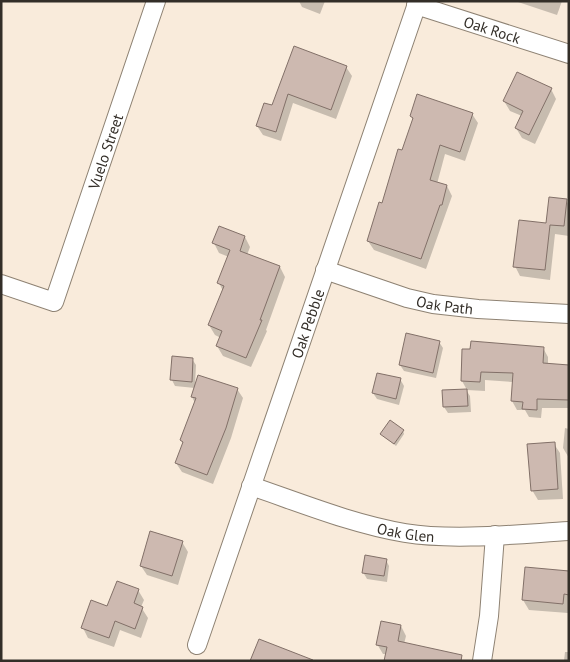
<svg xmlns="http://www.w3.org/2000/svg" width="570" height="662" font-family="'PT Sans',sans-serif">
<style>
.shadow{fill:#0003}
.building{fill:#cdb9b0;stroke:#827068}
.lines{fill:none;stroke-linecap:round;stroke-linejoin:round}
.street-casing{stroke:#8e8273;stroke-width:20}
.street{stroke:#fff;stroke-width:18}
.labels{text-anchor:middle;dominant-baseline:central;stroke-width:4.5;stroke-linejoin:round;paint-order:stroke}
.street-label{font-size:15px;fill:#332e28;stroke:#fdfaf7}
</style>
<rect width="100%" height="100%" fill="#f9ebdb"/>
<g class="shadow">
<polygon points="299,1 325,1 320,14 302,7"/>
<polygon points="515,1 562,1 557,15"/>
<polygon points="295,47 346,67 352,76 336,119 293,103 281,141 263,135 257,126 273,107"/>
<polygon points="551,89 556,99 535,144 522,138 516,128 522,116 510,111 504,101"/>
<polygon points="472,114 478,123 465,161 445,154 437,184 447,186 452,196 426,269 374,250 368,241 403,152 413,120 411,116"/>
<polygon points="566,200 569,205 569,236 555,234 550,280 520,276 515,266"/>
<polygon points="245,237 250,247 247,255 280,267 285,277 266,330 267,331 251,367 223,356 217,346 221,338 215,335 209,325 223,291 219,283 229,257 219,253 214,243"/>
<polygon points="439,342 443,348 436,378 404,371 400,365"/>
<polygon points="543,348 548,357 548,366 569,366 569,408 542,408 541,418 529,417 525,410 517,410 512,401 513,382 485,380 485,391 467,390 462,381 463,350"/>
<polygon points="192,359 196,365 195,385 237,389 243,398 231,438 213,484 182,472 176,463 183,444 181,440 195,403 192,397 195,388 175,386 172,380"/>
<polygon points="400,379 404,386 399,405 377,399 373,393"/>
<polygon points="466,390 470,396 471,412 448,413 444,407"/>
<polygon points="565,428 569,429 569,458 563,448"/>
<polygon points="403,431 404,434 396,446 382,434"/>
<polygon points="554,444 560,453 563,499 538,500 532,490"/>
<polygon points="182,542 188,552 178,585 147,575 141,566"/>
<polygon points="386,560 389,566 387,582 367,579 363,572"/>
<polygon points="569,572 568,613 529,610 523,600"/>
<polygon points="138,590 144,600 141,607 148,618 141,638 120,630 114,647 88,638 83,628"/>
<polygon points="401,626 406,636 404,644 386,654 383,654 377,644"/>
<polygon points="565,652 569,652 569,661 564,661"/>
</g>
<g class="building">
<polygon points="294,46 347,66 331,110 288,94 276,132 256,126 264,103 272,105"/>
<polygon points="517,72 552,88 529,135 515,128 523,111 503,101"/>
<polygon points="417,94 473,113 460,152 440,145 430,180 447,185 442,205 440,205 421,259 367,241 379,202 382,203 398,149 402,150 413,118 410,116"/>
<polygon points="549,197 567,199 564,226 550,225 545,270 513,267 519,220 546,223"/>
<polygon points="219,226 245,236 240,251 280,266 260,320 262,320 246,358 216,346 222,331 208,325 224,286 217,283 230,250 212,243"/>
<polygon points="406,333 440,341 433,373 399,365"/>
<polygon points="471,341 544,347 543,363 569,365 569,400 537,399 537,410 522,409 523,402 511,401 513,373 481,372 480,382 461,381 462,349 470,349"/>
<polygon points="172,356 193,358 192,382 170,380"/>
<polygon points="377,373 401,378 396,399 372,393"/>
<polygon points="198,375 238,388 226,428 207,475 175,463 183,442 180,440 196,398 191,397"/>
<polygon points="467,389 468,406 443,407 442,390"/>
<polygon points="390,420 404,430 394,444 380,434"/>
<polygon points="555,442 558,489 531,491 527,444"/>
<polygon points="150,531 183,541 172,576 140,566"/>
<polygon points="365,555 387,559 384,576 362,573"/>
<polygon points="525,567 569,571 569,595 564,594 563,604 522,600"/>
<polygon points="117,581 139,589 134,603 143,607 135,629 115,621 109,638 81,628 91,600 107,606"/>
<polygon points="381,621 401,625 398,641 462,655 461,661 384,661 387,647 376,645"/>
<polygon points="259,639 313,660 312,661 250,661"/>
</g>
<g class="lines">
<g class="street-casing">
<g id="street">
<path id="s1" d="M 416,5 L 569,54"/>
<path id="s2" d="M 325,270 L 407,298 L 433,304 L 478,309 L 569,314"/>
<path id="s3" d="M 1,284 L 54,302 L 156,1"/>
<path id="s4" d="M 251,486 C 301,503 352,524 405,533 C 454,541 518,534 569,531"/>
<path id="s5" d="M 197,645 L 418,1"/>
<polyline points="482,661 489,616 495,535"/>
</g>
</g>
<use href="#street" class="street"/>
</g>
<g class="labels">
<g class="street-label">
<text stroke="none"><textPath href="#s1" startOffset="80">Oak Rock</textPath></text>
<text stroke="none"><textPath href="#s3" startOffset="215">Vuelo Street</textPath></text>
<text stroke="none"><textPath href="#s2" startOffset="125">Oak Path</textPath></text>
<text stroke="none"><textPath href="#s5" startOffset="340">Oak Pebble</textPath></text>
<text stroke="none"><textPath href="#s4" startOffset="162">Oak Glen</textPath></text>
</g>
</g>
<rect width="570" height="662" fill="none" stroke="#332e28" stroke-width="5"/>
</svg>
